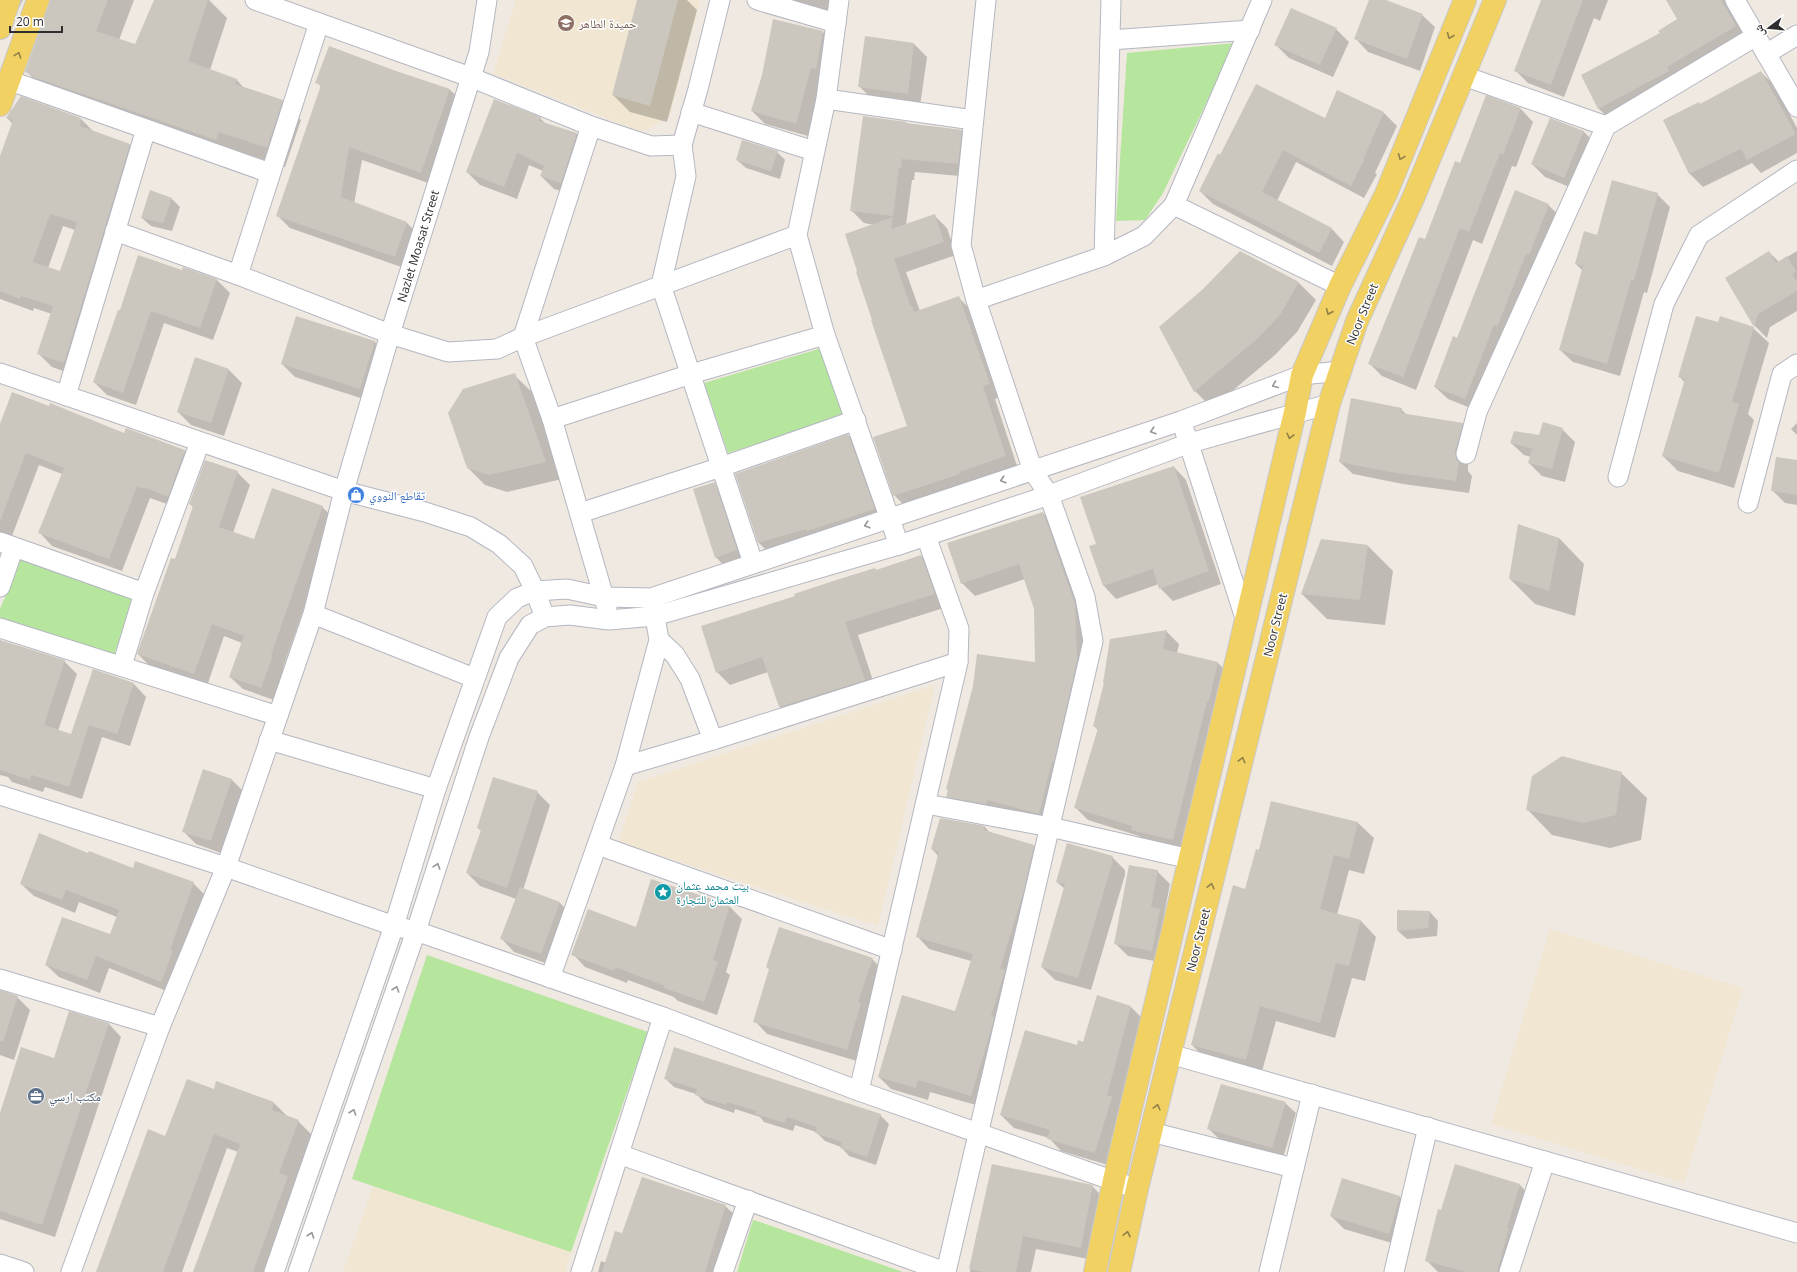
<svg xmlns="http://www.w3.org/2000/svg" width="1797" height="1272" font-family="'Open Sans','Noto Naskh Arabic',sans-serif">
<style>
.education{fill:#f0e6d1}
.green{fill:#b6e59e}
.shadow{fill:#0003;fill-rule:evenodd}
.building{fill:#cbc7bf;fill-rule:evenodd}
.lines{fill:none;stroke-linecap:round;stroke-linejoin:round}
.minor-casing{stroke:#b4b7c1;stroke-width:21}
.major-casing{stroke:#c9c9c9;stroke-width:24}
.minor{stroke:#fff;stroke-width:19}
.major{stroke:#f2d163;stroke-width:22}
.oneway{stroke:#908048}
.oneway2{stroke:#969696}
.labels{text-anchor:middle;dominant-baseline:central;stroke-width:3;stroke-linejoin:round;paint-order:stroke}
.education-label{font-size:12px;fill:#785e54;stroke:#fff;text-anchor:start}
.street-label{font-size:12px;fill:#2e2e2e;stroke:#fff}
.shop-label{font-size:12px;fill:#366cbe;stroke:#fff;text-anchor:start}
.culture-label{font-size:12px;fill:#0d838f;stroke:#fff;text-anchor:start}
.service-label{font-size:12px;fill:#4e5e75;stroke:#fff;text-anchor:start}
</style>
<rect width="100%" height="100%" fill="#efe9e1"/>
<g class="education">
<polygon points="516,0 700,0 670,117 642,132 493,74"/>
<polygon points="935,685 878,926 618,842 638,782"/>
<polygon points="1550,929 1743,988 1684,1183 1491,1124"/>
<polygon points="373,1186 571,1252 565,1272 343,1272"/>
</g>
<g class="green">
<polygon points="1235,43 1163,193 1145,220 1116,221 1127,53"/>
<polygon points="822,348 845,416 728,453 704,383"/>
<polygon points="21,559 133,597 114,655 0,618 0,609"/>
<polygon points="427,955 648,1032 571,1252 352,1179"/>
<polygon points="753,1220 754,1220 903,1272 737,1272"/>
</g>
<g class="shadow">
<polygon points="0,0 23,0 20,6 15,12"/>
<polygon points="51,0 134,0 119,40 136,45 155,0 209,0 227,18 210,70 236,79 245,89 282,101 301,120 285,167 238,151 235,159 45,90 26,71"/>
<polygon points="638,0 687,0 697,10 667,122 630,112 613,95"/>
<polygon points="754,0 837,0 834,18"/>
<polygon points="1370,0 1383,0 1422,15 1435,27 1420,71 1368,52 1356,39"/>
<polygon points="1545,0 1608,0 1600,21 1594,18 1564,97 1528,83 1515,70"/>
<polygon points="1667,0 1724,0 1748,39 1612,121 1599,109 1582,76 1661,34 1679,20"/>
<polygon points="1336,29 1349,42 1333,77 1289,58 1276,45"/>
<polygon points="823,32 836,45 808,136 765,124 752,111"/>
<polygon points="914,44 927,57 920,106 872,99 859,86"/>
<polygon points="396,72 450,90 463,102 434,185 362,160 354,204 407,223 420,236 407,269 290,228 277,215 321,87 317,82"/>
<polygon points="1761,72 1774,85 1797,128 1797,153 1761,173 1752,163 1703,187 1690,174 1700,105"/>
<polygon points="1338,92 1384,113 1397,126 1375,173 1377,174 1364,198 1296,162 1277,201 1332,229 1344,242 1332,266 1213,204 1200,191 1325,120"/>
<polygon points="1521,109 1533,122 1516,167 1512,166 1482,244 1473,240 1416,390 1382,376 1369,363 1460,164"/>
<path d="M 7,118 L 80,118 L 94,132 L 129,145 L 143,158 L 77,376 L 52,367 L 39,354 L 52,314 L 34,308 L 33,311 L 0,299 L 0,159 L 13,124 ZM 63,226 L 75,230 L 61,272 L 48,268 Z"/>
<polygon points="540,118 546,124 577,134 590,147 574,195 554,189 541,176 543,171 529,165 517,199 480,185 467,172"/>
<polygon points="906,123 908,124 961,130 974,143 971,177 915,172 914,180 912,180 906,225 934,215 947,228 956,255 906,272 920,311 958,297 971,310 1002,396 995,399 1018,469 907,508 894,495 908,426 874,225 864,223 851,210"/>
<polygon points="1583,131 1596,144 1577,190 1545,177 1532,164"/>
<polygon points="777,152 785,160 780,179 746,168 737,160"/>
<polygon points="151,192 172,199 180,207 172,231 151,226 142,218"/>
<polygon points="1657,194 1670,207 1647,293 1644,292 1620,376 1573,362 1560,350 1583,271 1576,264 1597,236"/>
<polygon points="1548,205 1561,217 1478,411 1448,399 1435,387 1458,339"/>
<polygon points="1797,251 1797,311 1770,327 1767,338 1755,326 1726,278 1769,252 1779,262"/>
<polygon points="183,272 217,280 230,293 213,340 164,323 136,405 107,395 94,382 119,311"/>
<polygon points="1299,283 1316,300 1297,332 1275,355 1212,408 1195,391 1203,290"/>
<polygon points="297,317 375,342 388,355 373,402 295,377 282,364"/>
<polygon points="1719,324 1753,328 1769,343 1748,414 1754,420 1734,488 1678,471 1663,456 1685,383 1679,376"/>
<polygon points="196,358 229,370 242,383 224,436 191,425 178,412"/>
<polygon points="514,375 532,392 562,479 507,492 485,485 468,468"/>
<polygon points="1401,409 1407,415 1462,424 1475,437 1468,465 1468,471 1472,476 1469,493 1403,484 1353,474 1340,462"/>
<polygon points="1797,423 1797,435 1791,429"/>
<polygon points="0,427 125,434 127,429 185,451 198,464 181,509 150,498 122,571 52,546 40,533 62,474 39,465 12,536 0,532"/>
<polygon points="1562,429 1575,442 1565,482 1542,476 1529,463 1531,457 1524,455 1511,443"/>
<polygon points="848,435 858,445 883,518 768,552 759,543 736,474"/>
<polygon points="1797,461 1797,505 1785,503 1772,490"/>
<polygon points="1174,467 1186,480 1221,584 1173,601 1160,588 1159,584 1116,599 1104,586 1090,547 1098,545"/>
<polygon points="237,472 250,485 233,533 255,540 322,507 335,519 283,668 285,669 274,700 243,689 230,677 242,643 224,636 207,686 151,667 138,654 175,560 194,508 190,504"/>
<polygon points="714,484 723,492 744,560 724,566 716,557"/>
<polygon points="1043,513 1056,526 1088,617 1052,826 960,809 947,796 949,791 947,789 1036,663 1035,609 1025,579 975,596 962,583"/>
<polygon points="1559,538 1584,564 1575,616 1535,604 1510,579"/>
<polygon points="1368,546 1393,571 1385,625 1327,619 1302,594"/>
<polygon points="921,556 934,569 947,607 858,635 877,693 793,720 780,707 768,672 730,685 717,672 877,571"/>
<polygon points="1166,631 1179,644 1177,653 1218,663 1231,676 1185,852 1145,842 1139,836 1088,820 1075,807 1098,730 1094,726"/>
<polygon points="0,645 64,661 77,674 58,731 72,736 134,684 146,697 130,746 102,737 82,799 45,787 43,792 12,782 8,777 0,775"/>
<polygon points="1621,773 1647,798 1641,840 1610,848 1552,835 1527,809"/>
<polygon points="231,779 244,792 224,854 196,844 183,831"/>
<polygon points="537,792 550,805 523,890 560,903 573,916 554,966 514,952 502,939 516,899 480,886 467,873 482,832 478,828"/>
<polygon points="1272,802 1358,823 1374,838 1364,874 1349,870 1337,915 1361,921 1376,937 1365,981 1352,978 1335,1038 1276,1021 1261,1075 1207,1060 1192,1045 1259,851"/>
<polygon points="985,827 990,833 1034,846 1046,858 983,1107 930,1092 928,1100 891,1089 879,1077 956,1012 971,961 929,949 917,936 938,856 932,849"/>
<polygon points="88,854 134,869 193,883 206,896 174,994 109,968 100,993 59,977 46,965 111,936 117,917 79,902 75,913 34,896 21,884"/>
<polygon points="1112,857 1125,870 1125,875 1091,990 1055,980 1042,967 1065,889 1057,882"/>
<polygon points="1157,871 1170,884 1164,915 1172,922 1165,963 1128,956 1115,943"/>
<polygon points="729,906 742,919 726,972 730,975 717,1015 678,1001 674,997 628,980 627,983 585,967 573,954 636,928"/>
<polygon points="1430,912 1438,921 1437,936 1407,939 1398,931"/>
<polygon points="872,959 885,972 860,1062 767,1034 755,1021 770,970 767,967"/>
<polygon points="0,991 17,997 30,1010 14,1060 0,1055"/>
<polygon points="1131,1007 1144,1020 1120,1106 1124,1110 1108,1165 1061,1151 1049,1138 1014,1128 1001,1115 1078,1046"/>
<polygon points="109,1024 121,1037 55,1237 0,1219 0,1116 54,1059"/>
<polygon points="665,1078 880,1115 889,1124 876,1165 849,1156 841,1147 825,1141 816,1132 795,1125 793,1131 764,1122 760,1117 735,1109 734,1113 705,1103 696,1094 674,1087"/>
<polygon points="217,1082 274,1103 288,1117 298,1121 312,1135 294,1184 301,1191 271,1272 194,1272 238,1152 227,1148 182,1272 98,1272 166,1137 214,1090"/>
<polygon points="1285,1103 1296,1113 1283,1158 1219,1139 1208,1128"/>
<polygon points="1342,1179 1400,1197 1413,1209 1402,1246 1344,1229 1331,1216"/>
<polygon points="1520,1185 1532,1198 1513,1272 1438,1272 1426,1260"/>
<polygon points="1092,1186 1105,1199 1094,1260 1036,1249 1031,1272 970,1272 977,1232"/>
<polygon points="725,1206 737,1217 719,1272 598,1272 601,1261 606,1263 623,1234"/>
</g>
<g class="building">
<polygon points="50,0 108,0 96,31 135,44 154,0 208,0 188,61 237,79 235,84 283,100 267,148 219,132 216,140 33,77 34,76 25,72"/>
<polygon points="637,0 678,0 650,106 612,95"/>
<polygon points="1369,0 1386,0 1423,14 1407,59 1354,39"/>
<polygon points="1541,0 1583,0 1551,85 1514,71"/>
<polygon points="1666,0 1721,0 1736,26 1667,67 1669,71 1598,109 1581,75 1660,33 1658,31 1677,19"/>
<polygon points="1291,8 1337,28 1320,65 1274,45"/>
<polygon points="773,19 823,31 816,69 811,68 796,124 751,111 762,75"/>
<polygon points="865,36 914,43 908,94 858,87"/>
<polygon points="329,46 396,71 450,89 421,173 349,147 341,197 407,222 395,257 276,216 321,85 315,83"/>
<polygon points="1761,71 1796,134 1747,160 1741,149 1689,174 1663,120 1699,102 1700,104"/>
<polygon points="1256,84 1325,118 1337,90 1384,112 1363,160 1364,160 1351,186 1283,150 1262,192 1332,228 1319,253 1199,191 1218,153 1220,155"/>
<polygon points="1486,95 1521,108 1503,155 1500,153 1469,232 1460,228 1403,377 1368,364 1419,237 1425,239 1455,161 1460,163"/>
<path d="M 21,96 L 81,118 L 80,126 L 130,144 L 64,363 L 37,354 L 53,306 L 21,296 L 20,299 L 0,291 L 0,156 L 13,120 L 6,118 ZM 50,214 L 77,222 L 60,271 L 33,262 Z"/>
<polygon points="494,99 541,117 539,121 577,133 561,183 540,176 544,166 517,153 504,187 466,172"/>
<polygon points="863,116 907,122 906,123 962,130 958,164 902,159 901,168 899,168 893,216 850,211"/>
<polygon points="1550,118 1584,131 1564,178 1531,164"/>
<polygon points="742,140 778,151 771,171 736,160"/>
<polygon points="1612,180 1658,193 1634,280 1631,280 1607,364 1559,350 1583,266 1575,264 1584,231 1597,235"/>
<polygon points="150,190 172,198 163,223 141,218"/>
<polygon points="1515,190 1549,204 1529,255 1526,254 1497,327 1494,325 1465,399 1434,387 1453,336 1457,338"/>
<polygon points="935,214 944,242 894,259 911,307 912,306 914,312 959,296 990,384 983,386 1006,456 959,472 960,474 893,496 873,437 907,426 871,320 872,320 856,272 857,271 845,234 893,217 891,229"/>
<polygon points="1240,251 1299,282 1280,315 1258,338 1194,392 1159,327 1203,289"/>
<polygon points="1769,251 1776,263 1787,256 1796,271 1792,274 1797,282 1797,291 1758,314 1754,327 1725,278"/>
<polygon points="138,255 182,270 183,267 217,279 200,328 151,311 123,393 93,382 118,310 120,310"/>
<polygon points="296,316 375,341 360,389 281,364"/>
<polygon points="1696,316 1718,322 1720,316 1754,327 1732,402 1739,404 1719,473 1662,456 1685,379 1678,377"/>
<polygon points="195,357 229,369 211,423 177,412"/>
<polygon points="515,373 546,462 489,475 467,468 448,413 463,389"/>
<polygon points="12,392 49,406 50,403 124,433 126,428 185,450 168,497 144,487 143,489 137,486 109,559 38,533 64,468 26,453 1,519 0,519 0,424"/>
<polygon points="1351,398 1402,408 1401,413 1463,423 1455,452 1456,457 1459,462 1456,481 1390,472 1339,462"/>
<polygon points="1543,422 1563,428 1552,469 1528,463 1532,449 1510,443 1514,431 1539,435"/>
<polygon points="848,434 875,509 807,531 806,529 758,543 735,474"/>
<polygon points="1776,457 1797,460 1797,495 1771,491"/>
<polygon points="205,460 238,471 219,527 254,539 272,488 323,506 271,655 273,656 261,688 229,677 244,636 212,624 194,674 137,654 171,558 175,559 193,506 189,504"/>
<polygon points="1174,466 1209,571 1159,589 1153,569 1103,586 1089,546 1096,544 1080,497"/>
<polygon points="715,482 737,550 715,558 693,489"/>
<polygon points="1043,512 1075,604 1077,661 1054,762 1052,761 1039,814 987,800 986,804 946,797 948,790 946,789 973,686 977,654 1035,662 1034,609 1019,564 961,584 947,543"/>
<polygon points="1518,524 1559,538 1549,591 1509,579"/>
<polygon points="1321,539 1368,545 1360,600 1301,594"/>
<polygon points="921,555 935,594 845,622 865,680 779,707 762,657 716,673 701,626 795,596 794,594 830,582 875,568 876,570"/>
<polygon points="1167,630 1163,649 1218,662 1209,701 1207,701 1173,840 1131,830 1132,826 1074,808 1098,728 1093,726 1104,683 1103,683 1110,639"/>
<polygon points="0,640 65,660 44,725 71,734 93,669 134,683 117,734 89,725 69,787 32,775 30,780 0,770"/>
<polygon points="1562,756 1622,772 1616,815 1584,823 1526,810 1532,776"/>
<polygon points="203,769 232,779 211,841 182,832"/>
<polygon points="493,777 538,791 507,888 466,873 481,830 477,828"/>
<polygon points="1271,801 1358,822 1349,859 1334,855 1320,909 1361,920 1349,966 1336,963 1320,1023 1260,1006 1246,1060 1191,1045 1233,885 1245,889 1256,849 1259,850"/>
<polygon points="940,818 985,826 984,830 1034,845 1024,890 1000,969 1005,970 991,1016 994,1017 993,1023 971,1096 918,1080 916,1088 878,1077 902,995 955,1011 973,954 916,937 939,852 931,849"/>
<polygon points="39,833 88,853 89,851 133,868 135,861 194,882 170,950 173,951 161,982 96,956 87,980 45,965 62,917 110,934 119,910 66,890 62,900 20,884"/>
<polygon points="1067,843 1113,856 1111,861 1113,861 1078,978 1041,967 1065,884 1056,882"/>
<polygon points="1129,865 1158,870 1151,907 1160,909 1152,951 1114,944"/>
<polygon points="651,879 730,905 713,960 718,962 704,1002 664,988 665,986 615,967 614,971 571,955 588,909 636,927"/>
<polygon points="520,887 560,902 541,954 500,939"/>
<polygon points="1397,910 1430,911 1428,928 1397,931"/>
<polygon points="779,927 873,958 858,1002 861,1003 847,1050 753,1022 769,969 766,967"/>
<polygon points="0,990 18,996 3,1042 0,1041"/>
<polygon points="1097,995 1131,1006 1107,1095 1112,1097 1095,1153 1047,1139 1050,1130 1000,1115 1025,1030 1077,1045 1078,1040 1083,1042"/>
<polygon points="69,1011 109,1023 42,1225 0,1211 0,1113 21,1047 54,1058"/>
<polygon points="674,1047 881,1114 867,1157 840,1148 842,1142 815,1133 817,1127 787,1117 785,1123 755,1114 756,1111 727,1102 726,1105 695,1095 697,1089 664,1079"/>
<polygon points="187,1079 214,1089 216,1081 274,1102 272,1110 299,1120 279,1173 288,1176 253,1272 193,1272 240,1144 214,1134 163,1272 96,1272 148,1129 165,1136"/>
<polygon points="1221,1084 1286,1102 1272,1148 1207,1129"/>
<polygon points="992,1164 1093,1185 1081,1248 1023,1236 1016,1272 983,1272 969,1269"/>
<polygon points="1455,1164 1520,1184 1507,1228 1509,1228 1497,1272 1467,1272 1425,1261 1438,1209 1441,1210"/>
<polygon points="642,1177 726,1205 705,1272 602,1272 615,1231 622,1233"/>
<polygon points="1342,1178 1400,1196 1389,1234 1330,1216"/>
</g>
<g class="lines">
<g class="minor-casing">
<g id="minor">
<polyline points="255,0 470,77 591,126 651,146 682,145 698,89 720,0"/>
<polyline points="757,0 836,23"/>
<polyline points="839,0 826,99 797,235 825,335 899,545"/>
<polyline points="1735,0 1797,107"/>
<polyline points="1110,40 1250,30"/>
<polyline points="1766,54 1797,35"/>
<polyline points="1464,76 1606,126"/>
<polyline points="8,80 270,173"/>
<polyline points="826,99 973,120"/>
<polyline points="691,112 814,151"/>
<polyline points="591,126 523,337 552,419 607,608"/>
<polyline points="682,145 686,176 661,285 753,563"/>
<polyline points="1174,205 1340,286"/>
<polyline points="115,231 238,275 390,334 448,352 497,349 523,337 797,235"/>
<polyline points="1104,256 1111,0"/>
<polyline points="238,275 319,23"/>
<polyline points="976,300 1104,256 1144,236 1174,205 1262,0"/>
<polyline points="0,373 344,491 425,512 471,527 499,544 523,566 535,591 545,617"/>
<polyline points="66,396 146,129"/>
<polyline points="552,419 691,374 825,335"/>
<polyline points="1185,432 1246,621"/>
<polyline points="1466,454 1477,412 1606,126 1756,36"/>
<polyline points="1618,477 1664,304 1699,235 1797,170"/>
<polyline points="1748,503 1782,374 1797,364"/>
<polyline points="580,513 721,467 856,420"/>
<polyline points="0,542 144,593"/>
<polyline points="0,587 14,547"/>
<polyline points="313,614 474,678"/>
<polyline points="0,628 278,716"/>
<polyline points="659,640 675,655 690,679 713,740"/>
<polyline points="122,666 144,593 200,442"/>
<polyline points="269,740 436,789"/>
<polyline points="625,766 713,740 958,662"/>
<polyline points="0,795 226,867 394,926 416,931 663,1017 859,1091 1137,1189"/>
<polyline points="926,804 1050,827 1190,859"/>
<polyline points="598,845 892,950"/>
<polyline points="550,978 625,766 659,640 653,605"/>
<polyline points="0,979 160,1027"/>
<polyline points="1170,1054 1797,1233"/>
<polyline points="859,1091 958,662 959,629 926,536"/>
<polyline points="1151,1132 1294,1168"/>
<polyline points="619,1154 945,1272"/>
<polyline points="0,1264 24,1272"/>
<polyline points="71,1272 160,1027 226,867 313,614 344,491 390,334 479,52 487,0"/>
<polyline points="274,1272 394,926 436,789 497,617 517,598 535,591 567,589 604,597 651,598 1181,421 1302,375 1340,371"/>
<polyline points="298,1272 416,931 479,737 509,658 530,625 545,617 570,615 609,620 655,616 899,545 1049,495 1190,443 1329,404"/>
<polyline points="581,1272 663,1017"/>
<polyline points="723,1272 748,1200"/>
<polyline points="946,1272 1093,641 1085,597 1049,495 1033,471 976,300 961,245 986,0"/>
<polyline points="1269,1272 1312,1094"/>
<polyline points="1394,1272 1428,1127"/>
<polyline points="1509,1272 1545,1161"/>
</g>
</g>
<g class="major-casing">
<g id="major">
<polyline points="0,28 9,0"/>
<polyline points="0,105 38,0"/>
<polyline points="1095,1272 1114,1180 1295,412 1302,375 1340,286 1386,194 1465,0"/>
<polyline points="1119,1272 1137,1189 1329,404 1357,321 1414,196 1495,0"/>
</g>
</g>
<use href="#minor" class="minor"/>
<use href="#major" class="major"/>
</g>
<defs><path id="oneway-chevron" d="M-2-3.5L2.5 0L-2 3.5" fill="none" stroke-width="1.6" stroke-linecap="round" stroke-linejoin="round"/></defs>
<g class="oneway">
<use href="#oneway-chevron" transform="translate(1450 36) rotate(112)"/>
<use href="#oneway-chevron" transform="translate(18 55) rotate(-70)"/>
<use href="#oneway-chevron" transform="translate(1401 157) rotate(112)"/>
<use href="#oneway-chevron" transform="translate(1329 312) rotate(113)"/>
<use href="#oneway-chevron" transform="translate(1290 436) rotate(103)"/>
<use href="#oneway-chevron" transform="translate(1242 760) rotate(-76)"/>
<use href="#oneway-chevron" transform="translate(1211 886) rotate(-76)"/>
<use href="#oneway-chevron" transform="translate(1157 1107) rotate(-76)"/>
<use href="#oneway-chevron" transform="translate(1127 1234) rotate(-78)"/>
</g>
<g class="oneway2">
<use href="#oneway-chevron" transform="translate(1275 385) rotate(159)"/>
<use href="#oneway-chevron" transform="translate(1153 431) rotate(162)"/>
<use href="#oneway-chevron" transform="translate(1003 480) rotate(162)"/>
<use href="#oneway-chevron" transform="translate(867 525) rotate(162)"/>
<use href="#oneway-chevron" transform="translate(437 866) rotate(-72)"/>
<use href="#oneway-chevron" transform="translate(396 989) rotate(-71)"/>
<use href="#oneway-chevron" transform="translate(353 1112) rotate(-71)"/>
<use href="#oneway-chevron" transform="translate(311 1235) rotate(-71)"/>
</g>
<defs>
<g id="school-disc" transform="scale(0.9)"><circle r="9.5" fill="#8d6e63" stroke="#fff"/><path d="M0-5L7-2L0 1L-7-2ZM-4 1L0 2.5L4 1V4Q0 6-4 4Z" fill="#fff"/></g>
<g id="shop-disc" transform="scale(0.9)"><circle r="9.5" fill="#3f7fe0" stroke="#fff"/><path d="M-5-2.5h2.3a2.7 3.5 0 0 1 5.4 0H5L5.5 6h-11ZM-1.5-2.5h3a1.5 2.3 0 0 0-3 0Z" fill="#fff"/></g>
<g id="sight-disc" transform="scale(0.9)"><circle r="9.5" fill="#0f9aa8" stroke="#fff"/><path d="M0-6L1.8-2.2L6-1.7L2.9 1.2L3.7 5.4L0 3.3L-3.7 5.4L-2.9 1.2L-6-1.7L-1.8-2.2Z" fill="#fff"/></g>
<g id="office-disc" transform="scale(0.9)"><circle r="9.5" fill="#5c6f8a" stroke="#fff"/><path d="M-6-3h4V-5.5h4V-3h4V5H-6ZM-1-4.5V-3h2v-1.5ZM-6 0V1H6V0Z" fill="#fff"/></g>
</defs>
<g fill-rule="evenodd">
<use href="#school-disc" x="566" y="23"/>
<use href="#shop-disc" x="356" y="495"/>
<use href="#sight-disc" x="663" y="892"/>
<use href="#office-disc" x="36" y="1096"/>
</g>
<g class="labels">
<g class="education-label">
<text x="579" y="23">حميدة الطاهر</text>
</g>
<g class="street-label">
<text transform="translate(418 246) rotate(-73)">Nazlet Moasat Street</text>
<text transform="translate(1362 314) rotate(-68)">Noor Street</text>
<text transform="translate(1275 625) rotate(-76)">Noor Street</text>
<text transform="translate(1198 940) rotate(-76)">Noor Street</text>
</g>
<g class="shop-label">
<text x="369" y="495">تقاطع النووي</text>
</g>
<g class="culture-label">
<text x="676" y="885">بيت محمد عثمان<tspan x="676" dy="14">العثمان للتجارة</tspan></text>
</g>
<g class="service-label">
<text x="49" y="1096">مكتب ارسي</text>
</g>
</g>
<g transform="translate(1769 28) rotate(254)" stroke="#ffffff" stroke-width="3" paint-order="stroke">
<path d="M0-3L7 15L0 10L-7 15Z" fill="#2e2e2e"/>
<text y="-6" font-size="11" font-weight="bold" text-anchor="middle" fill="#2e2e2e">ش</text>
</g>
<path d="M10 26v6h52v-6" fill="none" stroke="#2e2e2e" stroke-width="2"/>
<text x="16" y="26" font-size="12" fill="#2e2e2e" stroke="#ffffff" stroke-width="3" paint-order="stroke">20 m</text>
</svg>
